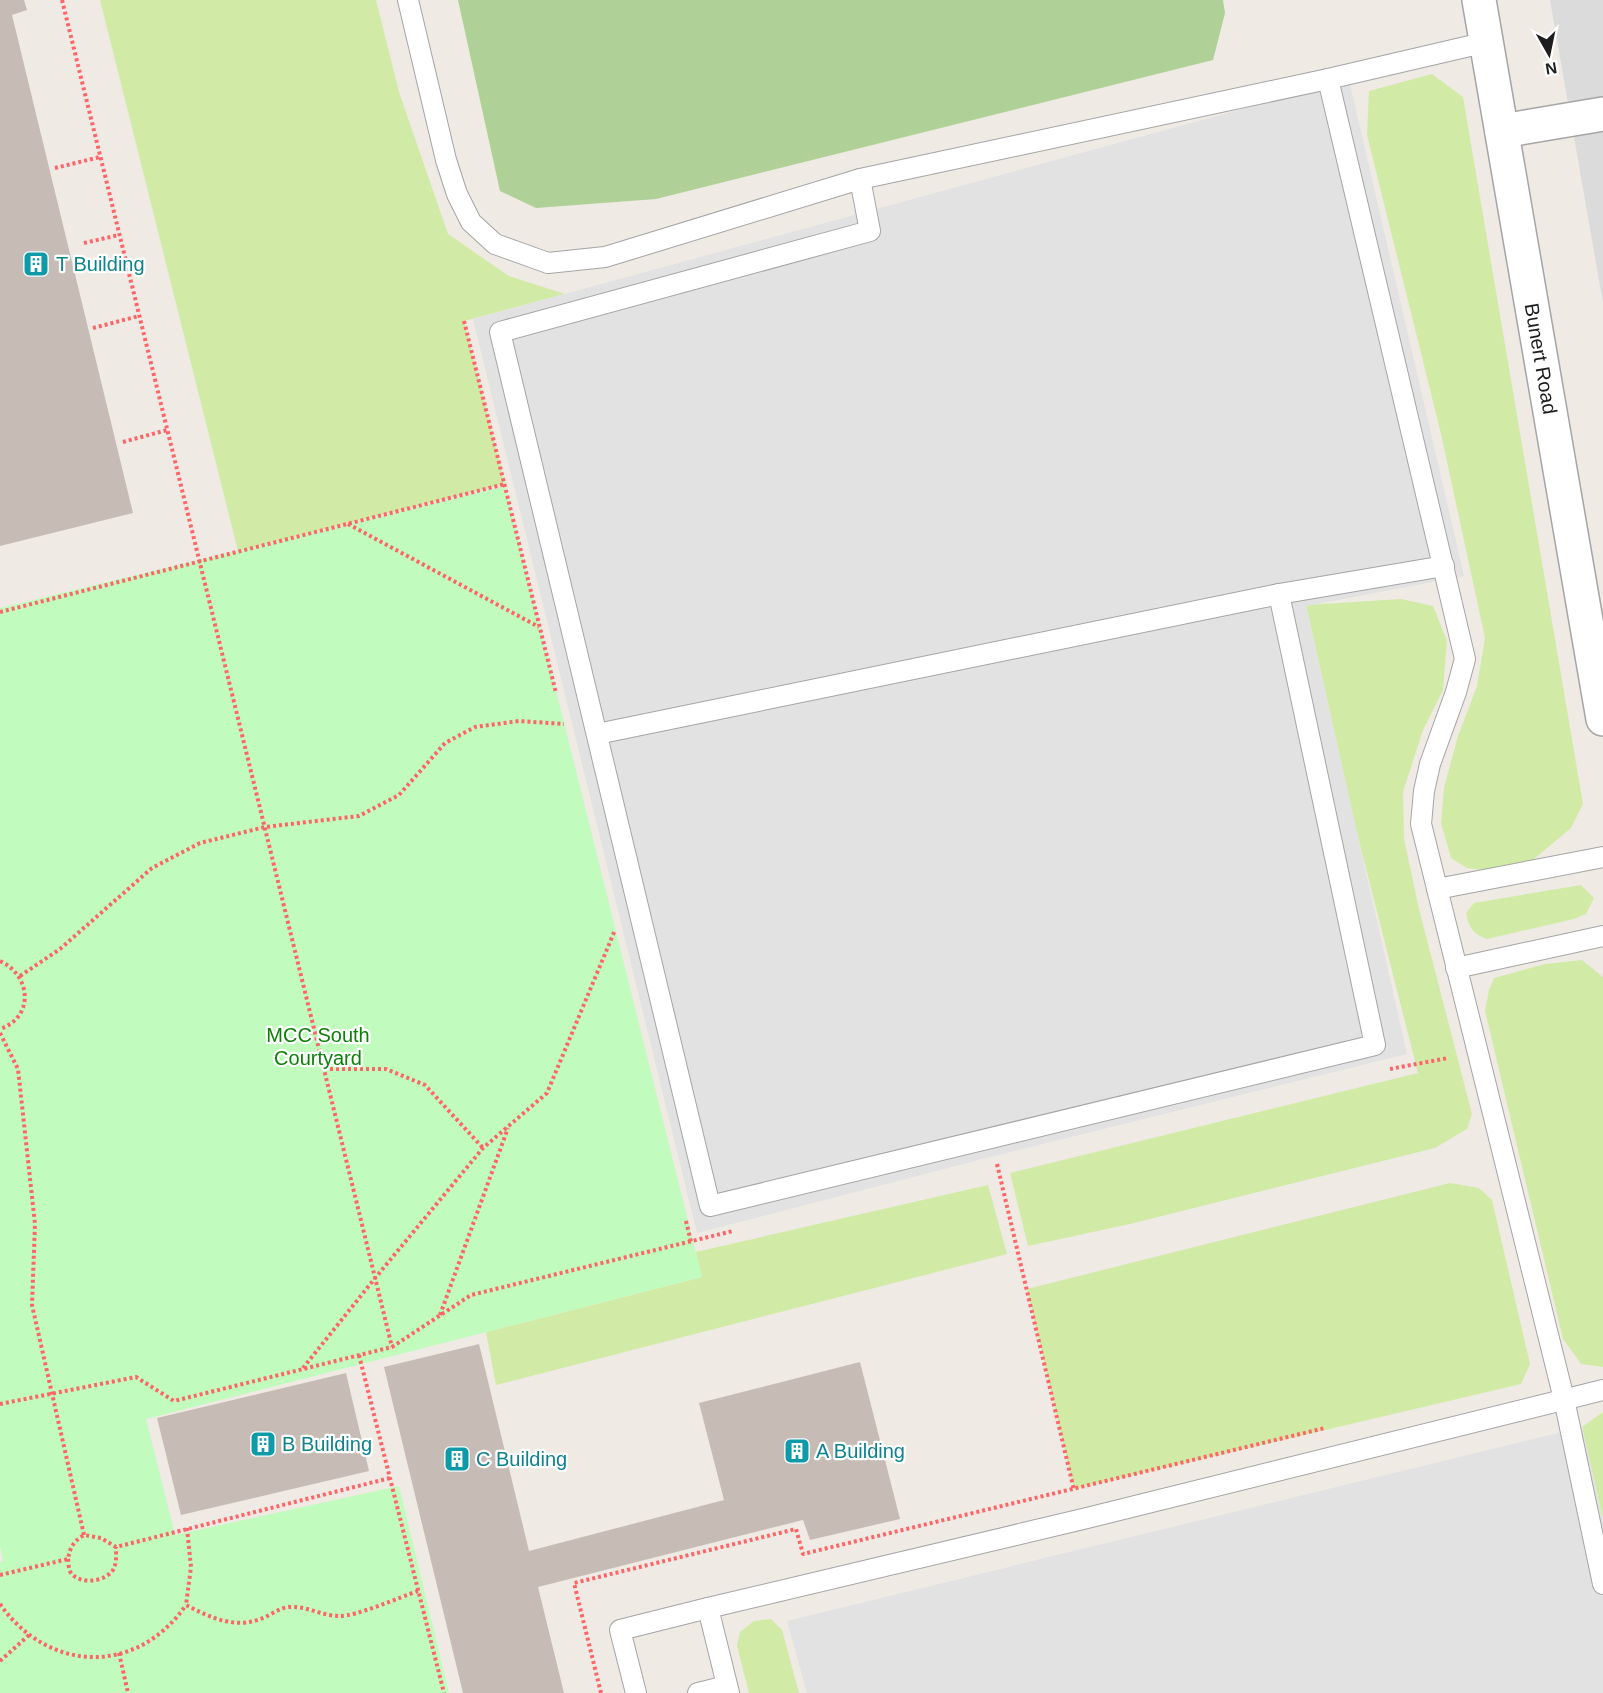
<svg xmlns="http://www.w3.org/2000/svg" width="1603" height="1693" font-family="Helvetica,sans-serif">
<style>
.residential{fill:#dcdbdb}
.grass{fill:#d1eba7}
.forest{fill:#afd096}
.park{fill:#c1fbbe}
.parking{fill:#e2e2e2}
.building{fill:#c7bbb6}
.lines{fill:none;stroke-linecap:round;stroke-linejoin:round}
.service-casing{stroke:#a5a5a5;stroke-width:22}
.minor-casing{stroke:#a5a5a5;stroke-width:36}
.path{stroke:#fe6569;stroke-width:4;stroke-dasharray:3 3;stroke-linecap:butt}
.service{stroke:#fff;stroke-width:20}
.minor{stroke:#fff;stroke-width:33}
.labels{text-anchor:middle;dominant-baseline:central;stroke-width:4.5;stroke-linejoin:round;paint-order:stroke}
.culture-label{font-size:20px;fill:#0d838f;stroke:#fff;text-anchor:start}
.street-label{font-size:20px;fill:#1e1e1e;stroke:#fff}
.park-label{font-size:20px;fill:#0d8008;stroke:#fff}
</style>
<rect width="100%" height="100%" fill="#efeae3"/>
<polygon class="residential" points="1550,0 1603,0 1603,303"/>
<g class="grass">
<polygon points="100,0 376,0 399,92 448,234 509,276 565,294 464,321 505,484 238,551"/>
<polygon points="1432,74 1463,97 1583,804 1571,828 1516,874 1467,868 1451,858 1441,823 1444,788 1458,736 1477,686 1485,638 1441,434 1367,135 1369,91"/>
<polygon points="1401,599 1433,606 1447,641 1443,690 1423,730 1403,792 1404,838 1418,905 1472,1114 1467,1129 1435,1148 1130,1224 1028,1246 1010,1173 1418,1073 1356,829 1306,605"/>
<path d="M 1581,885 L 1594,898 L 1586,914 L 1574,919 L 1487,939 C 1473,934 1469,928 1466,913 L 1474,903 Z"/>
<polygon points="1582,960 1603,977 1603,1367 1581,1364 1563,1339 1485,1011 1489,990 1494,978 1545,964"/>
<polygon points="1450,1183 1479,1188 1492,1200 1530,1364 1521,1384 1074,1489 1027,1289"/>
<polygon points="988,1185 1007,1254 496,1385 486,1332 702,1277 696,1252"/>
<polygon points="1603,1412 1603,1519 1582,1427"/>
<polygon points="771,1619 782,1630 799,1693 749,1693 737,1646 740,1632 754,1621"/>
</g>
<polygon class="forest" points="458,0 1223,0 1225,13 1213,60 656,199 536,208 500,191"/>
<polygon class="park" points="505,486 702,1277 146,1419 175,1535 399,1486 449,1693 0,1693 0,1562 3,1561 0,1546 0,608"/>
<g class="parking">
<polygon points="1349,80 1464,576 1306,606 1407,1054 998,1155 697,1233 473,319"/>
<polygon points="1582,1427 1603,1519 1603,1693 807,1693 787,1621"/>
</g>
<g class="building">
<polygon points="0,0 24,0 27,10 12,15 133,513 0,546"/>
<polygon points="479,1344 529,1551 724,1500 699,1403 860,1362 900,1519 810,1540 803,1520 538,1587 564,1693 463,1693 384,1367"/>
<polygon points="346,1373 369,1471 181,1515 157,1418"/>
</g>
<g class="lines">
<g class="service-casing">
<g id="service">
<polyline points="408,0 446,160 457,194 471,222 495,244 548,263 605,257 860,179 1328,79 1487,42"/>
<polyline points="1328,79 1465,659 1456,692 1430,764 1424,791 1421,824 1564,1399 1603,1584"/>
<polyline points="860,179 870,231 500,332 710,1206 1375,1045 1279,594"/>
<polyline points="597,734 1279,594 1444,566"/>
<polyline points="1437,889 1603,857"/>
<polyline points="1456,968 1603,936"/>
<polyline points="636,1693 620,1630 708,1608"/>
<polyline points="698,1693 727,1686"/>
<polyline points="729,1693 708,1608 1083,1519 1603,1390"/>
</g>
</g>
<g class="minor-casing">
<g id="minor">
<path id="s1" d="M 1479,0 L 1603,719"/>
<polyline points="1502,131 1603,114"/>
</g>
</g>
<g class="path">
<polyline points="62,0 392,1347"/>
<polyline points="55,168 100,157"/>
<polyline points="84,243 119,235"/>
<polyline points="464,321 556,693"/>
<polyline points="93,328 139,316"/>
<polyline points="123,442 167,430"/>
<polyline points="348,524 539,627"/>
<polyline points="0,612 505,484"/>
<path d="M 0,961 C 31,975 35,1017 0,1029"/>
<polyline points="20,976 60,949 152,868 200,843 265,827 359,816 399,795 445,743 475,727 519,721 564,724"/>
<polyline points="0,1033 18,1069 35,1224 32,1305 84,1535"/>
<polyline points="324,1069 386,1069 425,1085 483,1148"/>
<polyline points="1390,1069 1448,1058"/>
<polyline points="997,1164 1074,1490"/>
<polyline points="686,1221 691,1242"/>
<polyline points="440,1315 508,1128"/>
<polyline points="359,1355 444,1693"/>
<polyline points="303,1368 376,1277 483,1148 547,1093 615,930"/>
<polyline points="0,1404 136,1377 174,1401 392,1347 471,1295 733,1231"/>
<path d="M 187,1528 L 191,1567 L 186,1605 C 209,1617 234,1629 260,1619 C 270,1616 280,1607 290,1607 C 307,1606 322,1616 339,1616 C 354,1617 401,1597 418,1591"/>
<path d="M 68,1559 C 69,1563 68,1569 71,1573 C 80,1585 105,1582 113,1570 C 117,1563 116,1555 116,1547"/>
<path d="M 0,1575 L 68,1559 C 70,1547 74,1541 84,1535 L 101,1538 L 116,1547 L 390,1478"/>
<path d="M 0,1604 C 48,1673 137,1676 186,1605"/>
<polyline points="119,1653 128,1693"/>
<polyline points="0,1661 29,1635"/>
<polyline points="601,1693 574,1583 796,1529 803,1554 1325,1428"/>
</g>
<use href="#service" class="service"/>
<use href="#minor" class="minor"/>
</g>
<defs>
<g id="building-square" transform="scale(1.35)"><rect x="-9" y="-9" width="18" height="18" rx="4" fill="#0f9aa8" stroke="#fff"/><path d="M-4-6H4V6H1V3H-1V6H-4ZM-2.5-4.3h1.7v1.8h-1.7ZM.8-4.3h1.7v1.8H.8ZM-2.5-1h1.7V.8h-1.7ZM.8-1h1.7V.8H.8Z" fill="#fff"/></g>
</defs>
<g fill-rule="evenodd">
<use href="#building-square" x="36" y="264"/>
<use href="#building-square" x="263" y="1444"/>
<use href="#building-square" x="797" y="1451"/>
<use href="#building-square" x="457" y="1459"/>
</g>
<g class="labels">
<g class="culture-label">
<text x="56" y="264">T Building</text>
<text x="282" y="1444">B Building</text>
<text x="816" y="1451">A Building</text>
<text x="476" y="1459">C Building</text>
</g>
<g class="street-label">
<text stroke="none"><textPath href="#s1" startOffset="364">Bunert Road</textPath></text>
</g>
<g class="park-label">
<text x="318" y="1035">MCC South<tspan x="318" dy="23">Courtyard</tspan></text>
</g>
</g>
<g transform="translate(1549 54) rotate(171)" stroke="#ffffff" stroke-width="4.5" paint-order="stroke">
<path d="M0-4.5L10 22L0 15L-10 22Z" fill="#1e1e1e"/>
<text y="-9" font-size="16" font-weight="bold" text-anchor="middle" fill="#1e1e1e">N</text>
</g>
</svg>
